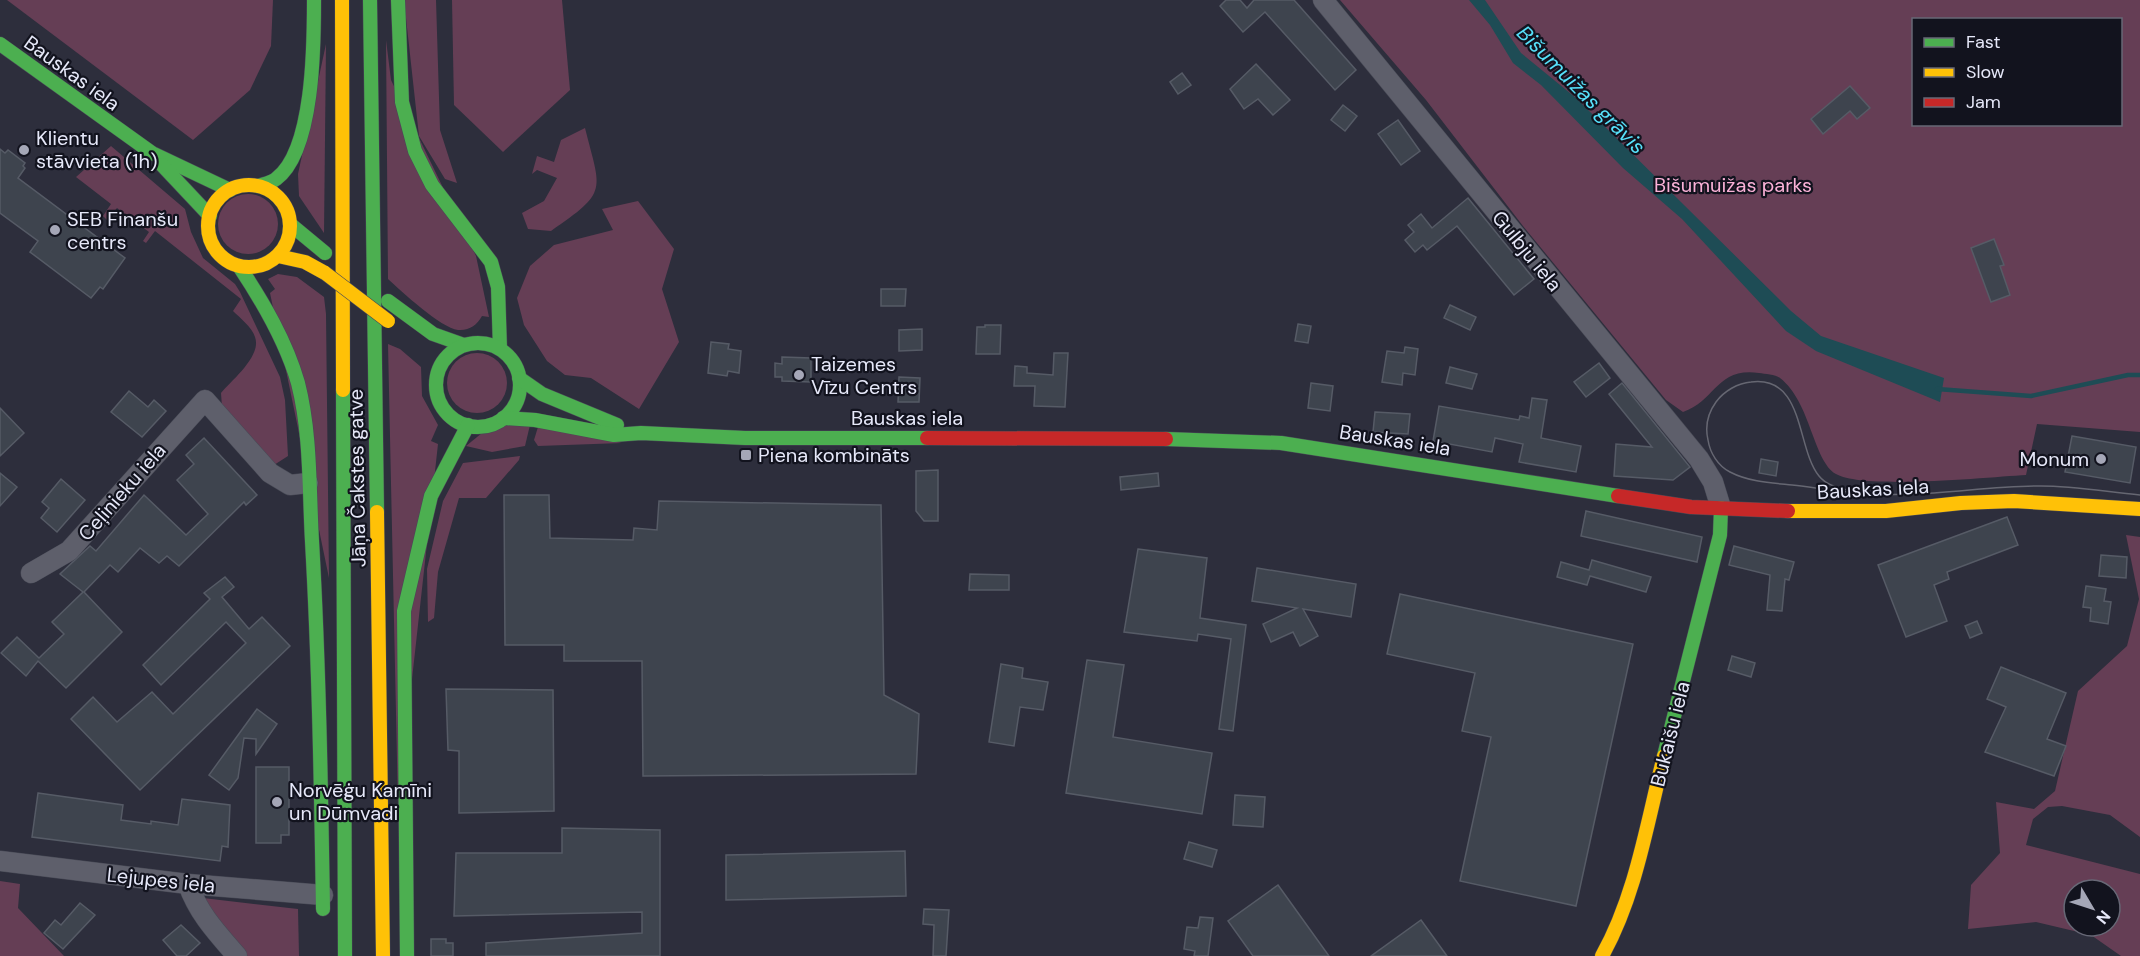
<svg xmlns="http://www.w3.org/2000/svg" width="2140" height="956" font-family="'DM Sans',sans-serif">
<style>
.green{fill:#653e55;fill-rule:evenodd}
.water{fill:#1e4c55}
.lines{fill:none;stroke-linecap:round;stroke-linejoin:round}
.stream{stroke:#1e4c55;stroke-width:4.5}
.building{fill:#3e444e;stroke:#565b66;stroke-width:1.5}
.street-casing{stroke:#484a56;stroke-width:21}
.fast-casing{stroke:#484a56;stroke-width:15}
.slow-casing{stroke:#484a56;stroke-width:15}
.jam-casing{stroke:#484a56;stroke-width:15}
.street{stroke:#5e5f6b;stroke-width:20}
.fast{stroke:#4caf50;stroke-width:14}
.slow{stroke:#ffc107;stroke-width:14}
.jam{stroke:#c62828;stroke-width:14}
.tram{stroke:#666772;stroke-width:1.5}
.slow-bridge-casing{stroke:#484a56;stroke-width:15;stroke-linecap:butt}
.slow-bridge{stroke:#ffc107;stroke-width:14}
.poi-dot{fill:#a5a7b7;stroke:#12131e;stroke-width:2}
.labels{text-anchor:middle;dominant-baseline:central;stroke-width:4.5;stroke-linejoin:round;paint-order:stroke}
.street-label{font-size:20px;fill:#e6e8f9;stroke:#12131e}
.poi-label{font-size:20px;fill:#e6e8f9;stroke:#12131e;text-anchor:start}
.park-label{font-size:20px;fill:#fab1d7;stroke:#12131e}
.water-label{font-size:21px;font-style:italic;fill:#57e1fa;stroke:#12131e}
</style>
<rect width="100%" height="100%" fill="#2d2e3c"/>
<g class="green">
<polygon points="7,0 273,0 271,46 250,90 193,140"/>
<polygon points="404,0 436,0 440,130 457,183 445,179 419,136"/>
<polygon points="452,0 562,0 570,90 503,152 454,105"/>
<path d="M 1340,0 L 2140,0 L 2140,432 L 2037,424 L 2026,475 C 1989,477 1864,490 1836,474 C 1813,461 1811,402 1780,378 C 1775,374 1765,374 1759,373 C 1716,367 1716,401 1683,412 L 1666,400 L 1523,226 L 1426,100 ZM 1914,20 L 2120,20 L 2120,124 L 1914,124 Z"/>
<path d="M 386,40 L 391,80 L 476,256 L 489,317 L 482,316 C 477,325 469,331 458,330 C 441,328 401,291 388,279 Z"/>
<polygon points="326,44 324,233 299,196 298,174"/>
<path d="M 585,128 C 601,192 609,191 551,231 L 528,229 L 522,213 L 544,201 L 557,178 L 537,170 L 532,174 L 537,156 L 554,162 L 561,140 Z"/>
<path d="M 111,146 L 185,209 L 191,232 L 203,258 L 235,284 L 240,292 L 280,377 L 285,400 L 288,456 L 274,465 L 222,407 L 221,393 C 232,380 262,356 255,337 C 252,327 240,318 233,311 L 241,299 L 155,231 L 146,243 L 143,241 L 149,232 L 117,208 L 107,220 L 103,216 L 111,204 L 76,177 Z"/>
<circle cx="248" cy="224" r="30"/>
<polygon points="638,201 674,249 662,289 679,342 639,409 591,378 565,375 547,361 524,325 517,298 530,266 554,245 613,230 602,209"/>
<polygon points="278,274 297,277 324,297 326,314 329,578 270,293 275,289 268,279"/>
<polygon points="388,344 400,349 421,367 422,396 438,425 431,441 438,444 398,806"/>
<circle cx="477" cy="383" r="30"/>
<polygon points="508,425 530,425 525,446 492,452 466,446 482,433"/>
<polygon points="538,427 622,443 538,446 534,440"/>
<polygon points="520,456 519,460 486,498 459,498 438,572 434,618 428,622 427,569 443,501 463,463"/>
<path d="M 2126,535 L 2140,537 L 2140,837 L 2110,815 L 2062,806 L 2048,807 L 2033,819 L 2026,845 L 2140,874 L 2140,956 L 2121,956 L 2091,935 L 2036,922 L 1968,929 L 1971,885 L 2000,853 L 1996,802 L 2034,809 L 2055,791 L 2078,691 L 2127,646 L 2139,599 ZM 2074,890 L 2110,890 L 2110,926 L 2074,926 Z"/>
<polygon points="0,881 20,884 18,908 64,956 0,956"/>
<polygon points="203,898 298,909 299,956 244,956"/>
</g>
<polygon class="water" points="1469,0 1485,0 1521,53 1576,98 1791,311 1821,336 1944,378 1940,402 1816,351 1786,331 1682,219 1623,168 1541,85 1513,63 1490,25"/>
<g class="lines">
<polyline class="stream" points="1937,389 2031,396 2128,375 2140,375"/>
</g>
<g class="building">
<polygon points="1226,0 1240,0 1247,8 1254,0 1294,0 1356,70 1335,90 1265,12 1243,32 1220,6"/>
<polygon points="1256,64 1290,100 1273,115 1258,99 1244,109 1230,89"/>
<polygon points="1182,73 1191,85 1178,94 1170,82"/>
<polygon points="1850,86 1870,108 1857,119 1850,111 1823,134 1811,119"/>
<polygon points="1343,105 1357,116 1345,131 1331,120"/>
<polygon points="1398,120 1420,151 1401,165 1378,134"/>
<polygon points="0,149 5,153 8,150 25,163 23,166 25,168 18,178 125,258 103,289 100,287 91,298 30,252 38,241 0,213"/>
<polygon points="1468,198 1534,279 1514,295 1457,226 1427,250 1423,245 1415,252 1405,240 1414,232 1408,225 1421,214 1432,228"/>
<polygon points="1994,239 2004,265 2000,266 2010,295 1991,302 1971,248"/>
<polygon points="881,289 906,289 905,306 881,306"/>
<polygon points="1450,305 1476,317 1470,330 1444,318"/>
<polygon points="1298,324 1311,326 1308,343 1295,341"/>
<polygon points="985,325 1001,325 1000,354 976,354 977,327 985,327"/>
<polygon points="922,329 922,350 899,351 899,330"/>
<polygon points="711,342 729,344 728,349 741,351 739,373 728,371 727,376 708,373"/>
<polygon points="1405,347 1418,349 1415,375 1403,373 1402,385 1382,382 1387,351 1404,353"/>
<polygon points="1054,353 1068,353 1065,407 1034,406 1035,386 1014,386 1015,366 1027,367 1027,373 1053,375"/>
<polygon points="782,357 811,358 811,382 782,381 782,377 775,377 775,363 782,364"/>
<polygon points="1599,363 1610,378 1586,397 1574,382"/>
<polygon points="1450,367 1477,374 1472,389 1446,383"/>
<polygon points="899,377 920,378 919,402 898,402"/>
<polygon points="1311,383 1333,386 1330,411 1308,408"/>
<polygon points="1622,383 1690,467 1673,480 1614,476 1616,444 1652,447 1609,394"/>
<polygon points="129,391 148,407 154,400 166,411 142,437 111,412"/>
<polygon points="1532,398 1547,400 1541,438 1581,446 1576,472 1519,462 1523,444 1495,438 1492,452 1433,441 1439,406 1519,420 1520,416 1529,418"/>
<polygon points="0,408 24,433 0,456"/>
<polygon points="1375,412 1410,414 1408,434 1373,432"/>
<polygon points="2072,436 2136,447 2130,483 2065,472"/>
<polygon points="204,438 257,495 246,505 244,502 179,566 167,556 159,563 140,548 118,572 110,565 84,592 122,632 66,688 38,661 26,676 1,653 17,637 39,658 64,634 52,622 83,592 60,574 90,546 96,551 144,495 186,535 208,514 177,480 194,464 186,455"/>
<polygon points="1761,459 1778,462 1776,476 1759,473"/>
<polygon points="938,470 938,521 924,521 916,511 916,471"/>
<polygon points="0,473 17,487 0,506"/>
<polygon points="1158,473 1159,486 1121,490 1120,477"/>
<polygon points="61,479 85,500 57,532 41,518 49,508 42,502"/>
<polygon points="504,495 549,495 550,538 633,540 634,528 657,530 659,501 881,505 884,695 919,714 916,774 643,776 642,661 564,661 564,645 505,645"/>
<polygon points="1586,511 1702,537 1697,562 1581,536"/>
<polygon points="2007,517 2018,545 1947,572 1949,579 1934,585 1947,621 1906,637 1878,565"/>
<polygon points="1734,546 1794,562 1789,580 1785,579 1782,611 1767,610 1770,575 1729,565"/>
<polygon points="1138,549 1207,558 1200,618 1246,625 1233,731 1219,729 1231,639 1198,634 1197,641 1124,632"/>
<polygon points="2101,555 2127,557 2126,578 2099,576"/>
<polygon points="1592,560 1651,577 1646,592 1590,576 1587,585 1557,577 1561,562 1589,570"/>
<polygon points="1257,568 1356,584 1351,617 1303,609 1318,636 1300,646 1293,632 1271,642 1263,624 1297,608 1252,601"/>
<polygon points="970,574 1009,575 1009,590 969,590"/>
<polygon points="225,577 234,587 222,597 249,629 262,617 290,646 140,790 71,719 93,697 117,722 152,692 173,714 246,643 226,622 161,685 143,665 210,599 204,593"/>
<polygon points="2086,586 2106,589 2104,601 2111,602 2108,624 2090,621 2091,608 2083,607"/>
<polygon points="1400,594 1633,644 1576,906 1460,881 1491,737 1462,731 1475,673 1387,654"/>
<polygon points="1977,621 1982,633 1970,638 1965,626"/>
<polygon points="1732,656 1755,663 1751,677 1728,670"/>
<polygon points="1087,660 1124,665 1113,737 1212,753 1202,814 1066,793"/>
<polygon points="1001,664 1023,668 1022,678 1048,682 1043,710 1020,707 1014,746 989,742"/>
<polygon points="2001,667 2066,693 2047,739 2066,746 2054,776 1985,752 2006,707 1987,699"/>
<polygon points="446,689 553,690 554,811 459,813 459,751 448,750"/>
<polygon points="257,709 277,724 256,754 256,739 244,738 238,778 229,790 209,775"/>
<polygon points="256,767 289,767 289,835 281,835 281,843 256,843"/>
<polygon points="38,793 123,805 121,820 151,824 151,821 178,825 182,799 230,805 228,847 222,846 220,861 32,837"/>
<polygon points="1235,795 1265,797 1263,827 1233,825"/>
<polygon points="562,828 660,830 660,956 486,956 486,943 642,933 642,912 454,916 456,853 562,853"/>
<polygon points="1189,842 1217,850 1212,867 1184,859"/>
<polygon points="905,851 906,896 726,900 726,855"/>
<polygon points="1278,885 1329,956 1253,956 1228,921"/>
<polygon points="80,903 95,915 63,949 44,933 55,920 61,925"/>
<polygon points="924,909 949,910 946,956 933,956 934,925 923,924"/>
<polygon points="1200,917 1213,918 1208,956 1194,956 1195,951 1184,949 1187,927 1198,928"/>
<polygon points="1421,920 1447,956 1371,956"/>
<polygon points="181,925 200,943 186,956 177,956 163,940"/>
<polygon points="431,939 446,939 446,943 453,943 453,956 431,956"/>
</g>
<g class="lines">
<g class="street-casing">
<g id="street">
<polyline points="1323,0 1699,459 1713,482 1721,508"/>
<polyline points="31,573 69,551 205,400 270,473 290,485 308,483"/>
<polyline points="0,861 188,884 323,895"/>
<path d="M 188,884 C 198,913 217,933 237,956"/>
</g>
</g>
<g class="fast-casing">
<g id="fast">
<polyline points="370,0 377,512"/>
<polyline points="398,0 402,102 415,151 432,185 491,262 498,287 500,349"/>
<polyline points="0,44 152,153 230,190"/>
<polyline points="162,165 210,216"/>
<path d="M 258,186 C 264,184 271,183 276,179 C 314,151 314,44 314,0"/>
<polyline points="290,224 325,253"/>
<path d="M 239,266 C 263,302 286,341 298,383 C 311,434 309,489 312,541 C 319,664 321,786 323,909"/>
<polyline points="388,301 433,334 464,345"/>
<circle cx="478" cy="385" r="42"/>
<polyline points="519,378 542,394 617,425"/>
<polyline points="343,390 345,956"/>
<polyline points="503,418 535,420 614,435 641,433 745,438 927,438"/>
<polyline points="1166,439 1281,443 1618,496"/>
<polyline points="1664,756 1720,535 1721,508"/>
<polyline points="407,956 404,611 431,496 468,425"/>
</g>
</g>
<g class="slow-casing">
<g id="slow">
<polyline points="342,0 343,390"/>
<circle cx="249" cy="226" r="41"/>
<polyline points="278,256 305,262 325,273"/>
<polyline points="1788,511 1886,511 1961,503 2014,501 2140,509"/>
<polyline points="377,512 383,956"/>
<path d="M 1602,956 C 1636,895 1647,823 1664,756"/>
</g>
</g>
<g class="jam-casing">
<g id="jam">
<polyline points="927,438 1166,439"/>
<polyline points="1618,496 1691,507 1788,511"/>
</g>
</g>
<use href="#street" class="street"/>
<use href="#fast" class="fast"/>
<use href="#slow" class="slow"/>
<use href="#jam" class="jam"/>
<path class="tram" d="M 1851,491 C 1840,488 1827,486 1819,476 C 1796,448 1805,375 1751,382 C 1738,383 1724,391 1716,402 C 1708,413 1705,427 1708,440 C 1710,453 1718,466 1730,472 C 1749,482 1772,483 1792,485 C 1819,488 1846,493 1873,494 C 1929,497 1985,486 2041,486 C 2074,486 2107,492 2140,495"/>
<g class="slow-bridge-casing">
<polyline id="slow-bridge" points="325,273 388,321"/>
</g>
<use href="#slow-bridge" class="slow-bridge"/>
</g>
<g class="poi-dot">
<circle cx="24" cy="150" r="6"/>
<circle cx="55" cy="230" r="6"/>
<circle cx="799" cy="375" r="6"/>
<rect x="740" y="449" width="12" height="12" rx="3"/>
<circle cx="2101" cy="459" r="6"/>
<circle cx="277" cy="802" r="6"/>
</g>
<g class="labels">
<g class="street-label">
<text transform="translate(72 73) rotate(36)">Bauskas iela</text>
<text transform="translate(1527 251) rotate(51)">Gulbju iela</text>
<text x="907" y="418">Bauskas iela</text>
<text transform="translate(1395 440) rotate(9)">Bauskas iela</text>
<text transform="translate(357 478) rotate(-91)">Jāņa Čakstes gatve</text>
<text transform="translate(1873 489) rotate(-3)">Bauskas iela</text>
<text transform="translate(122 492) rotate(-49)">Ceļinieku iela</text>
<text transform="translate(1670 734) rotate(-76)">Bukaišu iela</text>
<text transform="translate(161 880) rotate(6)">Lejupes iela</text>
</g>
<g class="poi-label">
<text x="36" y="138">Klientu<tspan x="36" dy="23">stāvvieta (1h)</tspan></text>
<text x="67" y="219">SEB Finanšu<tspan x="67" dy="23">centrs</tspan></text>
<text x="811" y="364">Taizemes<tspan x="811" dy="23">Vīzu Centrs</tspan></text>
<text x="758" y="455">Piena kombināts</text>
<text x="2089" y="459" text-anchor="end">Monum</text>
<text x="289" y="790">Norvēģu Kamīni<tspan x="289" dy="23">un Dūmvadi</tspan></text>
</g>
<g class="park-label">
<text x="1733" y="185">Bišumuižas parks</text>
</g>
<g class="water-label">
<text transform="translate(1581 90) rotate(45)">Bišumuižas grāvis</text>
</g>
</g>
<rect x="1912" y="18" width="210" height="108" fill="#12131e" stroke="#676876" stroke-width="1.5"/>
<rect x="1924" y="38" width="30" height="9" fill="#4caf50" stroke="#676876" stroke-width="1.5"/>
<text x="1966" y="48" font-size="18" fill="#e6e8f9">Fast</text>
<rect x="1924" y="68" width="30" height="9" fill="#ffc107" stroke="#676876" stroke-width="1.5"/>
<text x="1966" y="78" font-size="18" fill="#e6e8f9">Slow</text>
<rect x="1924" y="98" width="30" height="9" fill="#c62828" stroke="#676876" stroke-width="1.5"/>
<text x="1966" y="108" font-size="18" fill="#e6e8f9">Jam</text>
<g transform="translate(2092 908) rotate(129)"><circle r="28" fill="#12131e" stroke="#676876" stroke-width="1.5"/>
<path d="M0-4.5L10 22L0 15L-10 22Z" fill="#a5a7b7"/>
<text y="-9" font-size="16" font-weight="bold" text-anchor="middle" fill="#e6e8f9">N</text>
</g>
</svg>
